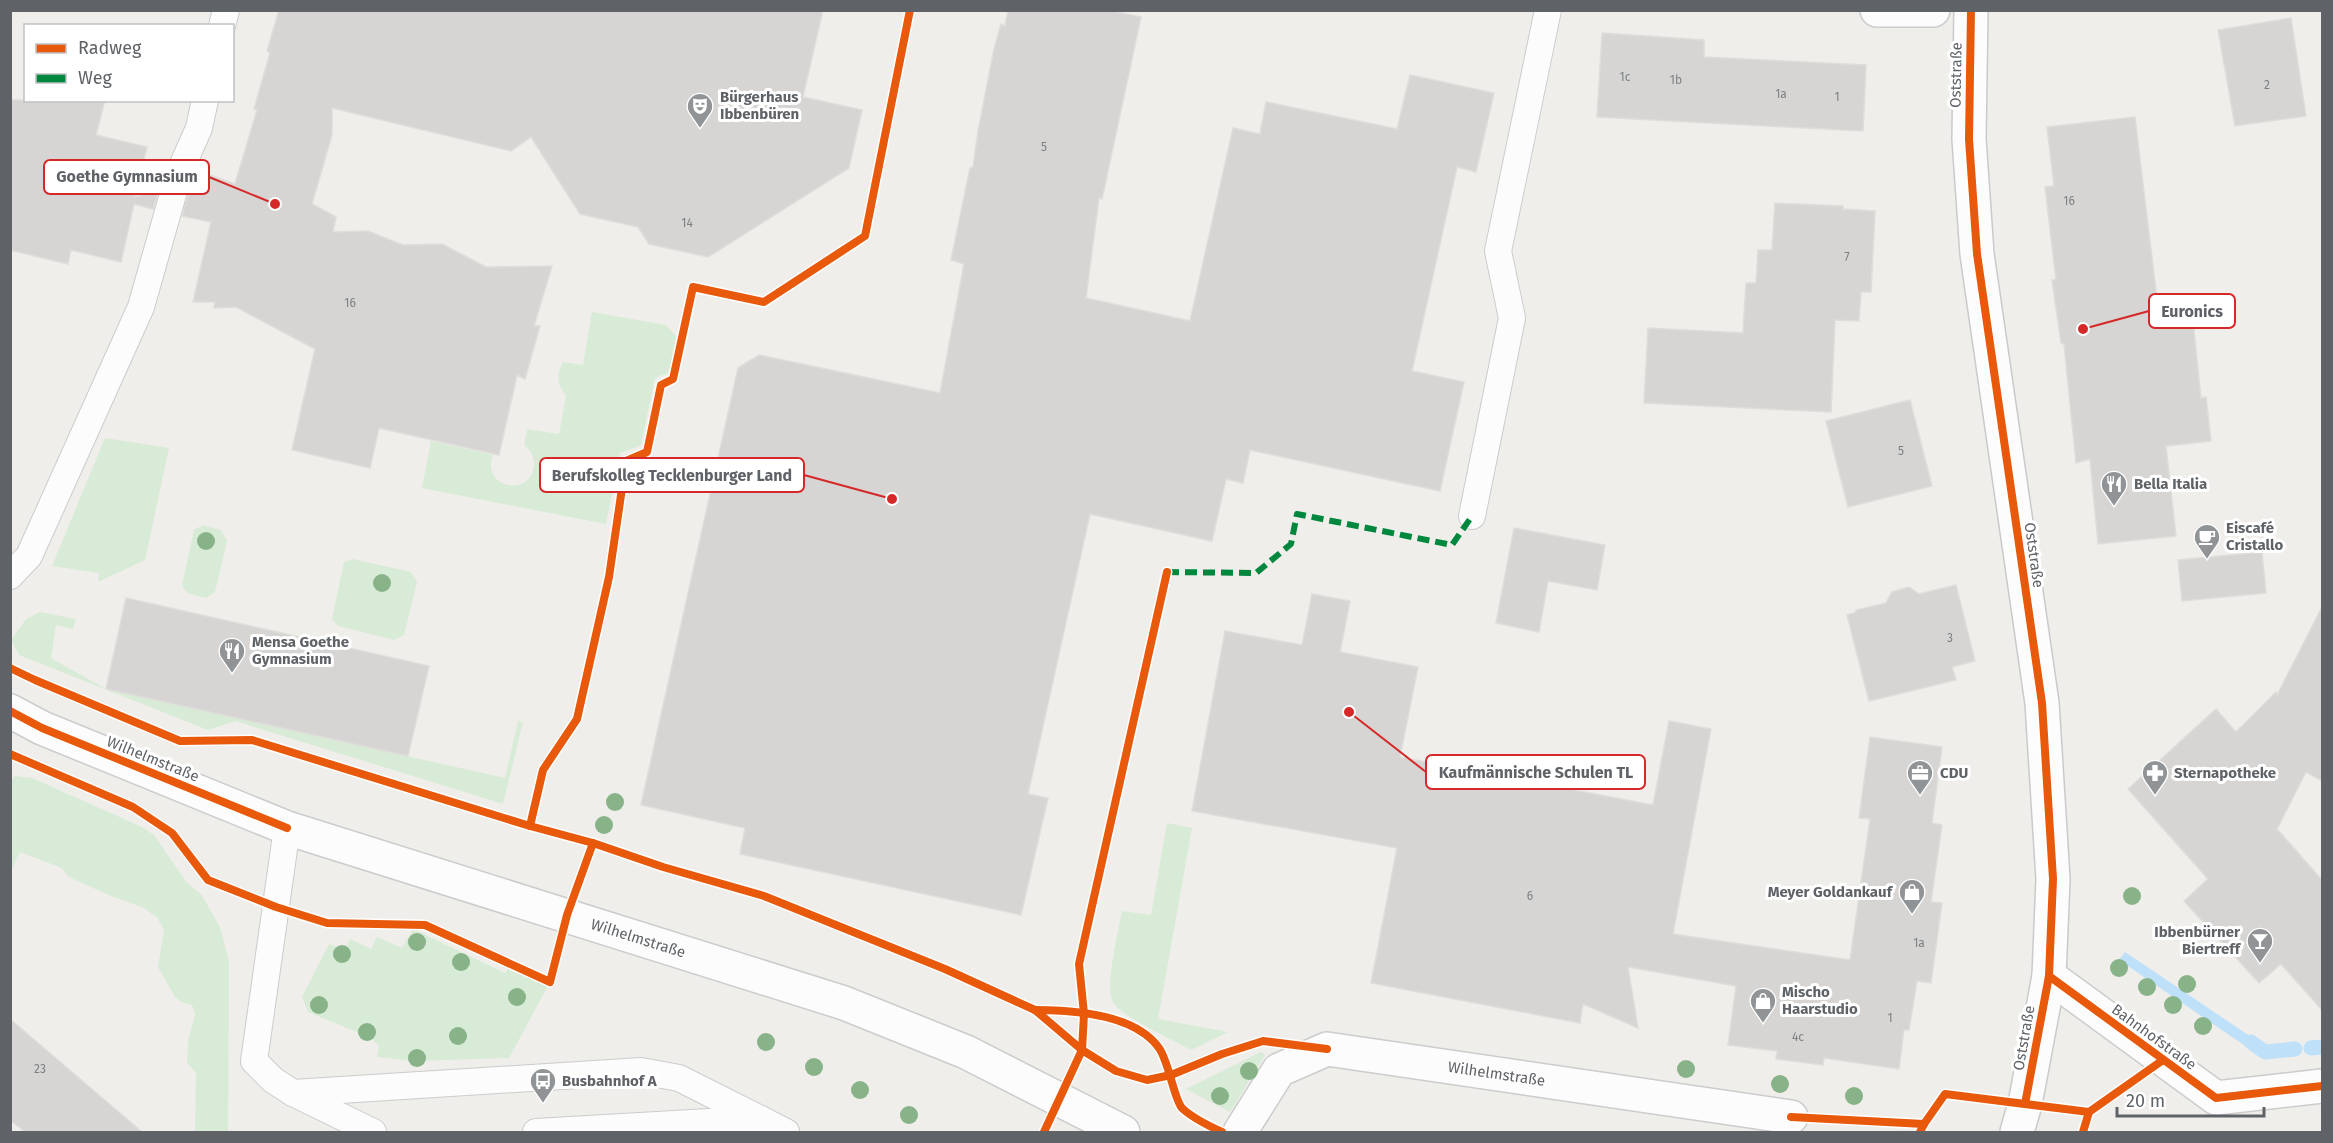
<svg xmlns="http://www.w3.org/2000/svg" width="2333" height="1143" font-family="'Fira Sans',sans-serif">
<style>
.green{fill:#d8ebd6}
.water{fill:#bfe0f9}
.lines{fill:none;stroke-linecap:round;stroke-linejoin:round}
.stream{stroke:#bfe0f9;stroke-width:15}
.building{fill:#d6d5d3;stroke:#deddd9;stroke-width:1.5}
.lane-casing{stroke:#cbcccc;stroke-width:28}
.street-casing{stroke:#cbcccc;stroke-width:36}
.secondary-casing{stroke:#cacacb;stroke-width:36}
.lane{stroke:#fdfcfc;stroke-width:26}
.street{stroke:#fdfcfc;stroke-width:33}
.secondary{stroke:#fdfcfc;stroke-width:33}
.quiet{stroke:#00873e;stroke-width:6;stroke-dasharray:12 6;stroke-linecap:butt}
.cycleway-casing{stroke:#fff;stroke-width:11}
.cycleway{stroke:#e8590c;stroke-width:8}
.tree{fill:#88b388}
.labels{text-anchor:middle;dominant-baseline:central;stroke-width:6;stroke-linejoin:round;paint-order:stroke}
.number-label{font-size:12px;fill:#7e8184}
.street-label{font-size:15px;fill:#5f6368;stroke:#fff}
.poi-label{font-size:15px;font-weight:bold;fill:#5f6368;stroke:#fff;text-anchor:start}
.leader{fill:none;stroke:#d62828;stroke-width:2}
.callout-dot{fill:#d62828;stroke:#fff;stroke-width:2}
.callout{fill:#fff;stroke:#d62828;stroke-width:2}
.callout-label{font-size:16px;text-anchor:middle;font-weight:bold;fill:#5f6368}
</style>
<rect width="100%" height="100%" fill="#efeeea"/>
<g class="green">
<path d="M 592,312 L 666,325 L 676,336 L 670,372 L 655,378 L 641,445 L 620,453 L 606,524 L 422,488 L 431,441 L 493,455 C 480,488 531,498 534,466 C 535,457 530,450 524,445 L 527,429 L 559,434 L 566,396 C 557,383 556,377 563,362 L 583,365 Z"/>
<polygon points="105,438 169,448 145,560 98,582 99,573 52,566"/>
<polygon points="203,525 221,530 227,541 215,592 206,598 187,593 182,585 194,530"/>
<polygon points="353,559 411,572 417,582 404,635 394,640 338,626 332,619 344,562"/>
<polygon points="40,612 76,619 73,629 56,625 51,658 106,689 505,778 518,721 523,722 503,804 235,721 208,730 19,655 11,640 26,619"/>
<polygon points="15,776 32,778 142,827 154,835 187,883 201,894 220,927 229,962 228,1132 195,1132 196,1073 187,1062 188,1041 195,1014 192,1005 181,1002 175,997 158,967 164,930 157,917 142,907 111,896 69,877 62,868 20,852 11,871 10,782"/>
<path d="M 1167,823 L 1192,828 L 1158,1019 L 1228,1032 L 1191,1050 C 1175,1041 1120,1016 1113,1002 C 1105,985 1118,932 1122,911 L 1151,915 Z"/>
<polygon points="413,929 505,973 512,963 550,982 509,1058 412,1061 377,1057 379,1046 371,1038 308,1012 302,997 329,944 345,950 350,939 371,949 377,937 402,948"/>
<polygon points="1261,1052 1265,1055 1230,1112 1186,1089"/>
</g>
<polygon class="water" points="2125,952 2269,1049 2263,1058 2119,960"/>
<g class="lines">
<g class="stream">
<polyline points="2251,1042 2265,1052 2295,1049"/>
<polyline points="2311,1048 2322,1047"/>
</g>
</g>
<g class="building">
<polygon points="279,10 823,10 803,97 862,110 849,168 708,257 649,244 638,227 580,214 531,137 511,151 332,108 332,135 312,204 336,217 333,232 368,231 403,245 442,244 486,267 552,266 534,326 540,326 525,379 517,375 499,455 379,428 370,468 292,450 315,349 236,307 214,308 215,302 193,302 211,222 182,216 193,178 207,174 235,184 257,110 254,109 270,53 267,51"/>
<polygon points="1008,10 1108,10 1141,17 1102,199 1099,198 1086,298 1190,321 1233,128 1260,134 1266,102 1397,129 1410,75 1494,93 1476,172 1457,167 1412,371 1464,382 1440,491 1250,450 1243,483 1226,479 1212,541 1090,514 1028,794 1048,798 1021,915 740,854 745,828 641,805 738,368 759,355 940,393 964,264 951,260 970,168 973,167 978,131 994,49 1001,24 1005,26"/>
<polygon points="2291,18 2306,116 2235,126 2218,30"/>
<polygon points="1602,33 1704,40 1704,57 1866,65 1863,131 1597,117"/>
<polygon points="10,100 105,100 96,135 147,147 135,197 159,189 153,209 134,204 121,262 71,250 68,264 10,250"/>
<polygon points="2135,117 2160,324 2193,321 2201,398 2206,397 2211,441 2166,446 2176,536 2098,544 2090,459 2076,463 2064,344 2061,343 2052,280 2056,280 2045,187 2054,186 2047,127"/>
<polygon points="1775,203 1843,206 1843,209 1875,211 1871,292 1861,292 1859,321 1835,320 1831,412 1644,403 1648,328 1743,333 1746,283 1756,283 1758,250 1772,250"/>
<polygon points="1910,400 1932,486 1848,507 1826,421"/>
<polygon points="1514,528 1605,545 1597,590 1548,581 1539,632 1496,623"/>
<polygon points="2262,552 2266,593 2182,601 2178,560"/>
<polygon points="1956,585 1975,661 1952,667 1956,680 1869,701 1847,615 1856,612 1856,610 1886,603 1892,592 1909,587 1919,594"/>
<polygon points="1312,594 1350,601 1340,652 1418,667 1400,757 1653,805 1669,721 1711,729 1673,934 1850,960 1870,819 1859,818 1870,737 1942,747 1932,823 1942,825 1931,902 1942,903 1931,983 1917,981 1909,1030 1904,1030 1899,1069 1824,1058 1823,1065 1776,1059 1777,1051 1728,1045 1736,986 1628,967 1638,1028 1583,1004 1580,1023 1371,983 1397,848 1192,811 1225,631 1302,645"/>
<polygon points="126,598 429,666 408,756 106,689"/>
<polygon points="2322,607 2322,781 2306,772 2277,829 2322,880 2322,1010 2281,964 2259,983 2184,901 2208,879 2128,789 2216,709 2236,732 2276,692 2277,695"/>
<polygon points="10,1019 142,1132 25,1132 10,1120"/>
</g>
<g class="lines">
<g class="lane-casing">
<g id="lane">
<polyline points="222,26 226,10"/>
<polyline points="1472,516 1512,318 1498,251 1548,10"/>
<polyline points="10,576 29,556 141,307 179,173 199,128 205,100"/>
<polyline points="287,828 254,1061 273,1080 293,1093 373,1132"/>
<polyline points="293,1093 641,1071 679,1078 786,1132"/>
<polyline points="536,1132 761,1119"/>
</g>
</g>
<g class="street-casing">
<g id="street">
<polyline points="1877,10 1933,10"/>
<path id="s1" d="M 10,711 L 42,728 L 287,828 L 844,1003 L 966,1052 L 1123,1132"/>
<polyline points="2049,976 2216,1098 2322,1086"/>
<path id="s2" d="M 1240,1132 L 1279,1070 L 1327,1049 L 1791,1117"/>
</g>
</g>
<g class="secondary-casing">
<polyline id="secondary" points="1971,10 1969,139 1977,254 2042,703 2053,879 2049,976 2025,1104 2017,1132"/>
</g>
<use href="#lane" class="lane"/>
<use href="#street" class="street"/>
<use href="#secondary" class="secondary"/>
<polyline class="quiet" points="1167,572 1256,573 1291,544 1297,514 1452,545 1472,516"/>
<g class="cycleway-casing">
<g id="cycleway">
<polyline points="1971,10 1969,139 1977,254 2042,703 2053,879 2049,976 2025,1104"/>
<polyline points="10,668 35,680 180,741 252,740 530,826"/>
<polyline points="10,711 42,728 287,828"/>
<polyline points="10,754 133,807 172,833 208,880 276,907 327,923 425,925 550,982 567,915 593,843 530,826 543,770 577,719 609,577 626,461 647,452 661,385 673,379 693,287 764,302 865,236 910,10"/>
<polyline points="593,843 663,867 764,896 945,969 1035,1010 1082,1050 1116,1071 1147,1080 1171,1075 1222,1054 1263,1041 1327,1049"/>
<polyline points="2049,976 2216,1098 2322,1086"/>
<path d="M 1035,1010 C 1073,1010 1135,1014 1159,1048 C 1169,1062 1174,1099 1182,1108 C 1192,1118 1209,1126 1222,1132"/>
<polyline points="1791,1117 1924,1124"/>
<polyline points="1044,1132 1082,1050 1084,1014 1079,964 1167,572"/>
<polyline points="1920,1132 1924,1124 1945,1094 2089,1112"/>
<polyline points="2083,1132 2089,1112 2163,1060"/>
</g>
</g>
<use href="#cycleway" class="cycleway"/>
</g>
<g class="tree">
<circle cx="206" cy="541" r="9"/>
<circle cx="382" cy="583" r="9"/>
<circle cx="615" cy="802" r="9"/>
<circle cx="604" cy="825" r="9"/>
<circle cx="2132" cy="896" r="9"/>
<circle cx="417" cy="942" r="9"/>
<circle cx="342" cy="954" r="9"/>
<circle cx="461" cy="962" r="9"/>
<circle cx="2119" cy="968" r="9"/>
<circle cx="2187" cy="984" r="9"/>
<circle cx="2147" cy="987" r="9"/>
<circle cx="517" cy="997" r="9"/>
<circle cx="319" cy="1005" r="9"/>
<circle cx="2173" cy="1005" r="9"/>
<circle cx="2203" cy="1026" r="9"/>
<circle cx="367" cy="1032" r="9"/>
<circle cx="458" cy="1036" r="9"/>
<circle cx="766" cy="1042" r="9"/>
<circle cx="417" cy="1058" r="9"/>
<circle cx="814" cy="1067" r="9"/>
<circle cx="1686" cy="1069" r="9"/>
<circle cx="1249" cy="1071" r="9"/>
<circle cx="1780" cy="1084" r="9"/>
<circle cx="860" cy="1090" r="9"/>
<circle cx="1220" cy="1096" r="9"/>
<circle cx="1854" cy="1096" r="9"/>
<circle cx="909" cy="1115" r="9"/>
</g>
<defs>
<g id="theatre-pin" transform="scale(1.35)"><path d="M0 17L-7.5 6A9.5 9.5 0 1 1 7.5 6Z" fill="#919496" stroke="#fff"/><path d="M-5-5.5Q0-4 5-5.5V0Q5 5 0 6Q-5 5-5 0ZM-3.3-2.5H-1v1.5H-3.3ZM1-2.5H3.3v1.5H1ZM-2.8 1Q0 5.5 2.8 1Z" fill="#fff"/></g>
<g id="restaurant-pin" transform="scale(1.35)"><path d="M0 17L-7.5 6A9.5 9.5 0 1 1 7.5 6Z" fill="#919496" stroke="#fff"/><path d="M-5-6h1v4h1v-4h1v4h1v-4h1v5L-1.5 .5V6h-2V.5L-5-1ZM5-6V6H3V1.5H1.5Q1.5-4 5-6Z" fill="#fff"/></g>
<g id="cafe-pin" transform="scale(1.35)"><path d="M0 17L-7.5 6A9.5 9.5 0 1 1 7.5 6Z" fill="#919496" stroke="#fff"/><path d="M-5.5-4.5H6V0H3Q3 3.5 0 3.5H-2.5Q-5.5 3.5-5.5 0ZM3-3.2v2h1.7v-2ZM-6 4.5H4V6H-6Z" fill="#fff"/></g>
<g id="office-pin" transform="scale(1.35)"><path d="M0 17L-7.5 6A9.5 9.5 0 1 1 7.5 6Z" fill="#919496" stroke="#fff"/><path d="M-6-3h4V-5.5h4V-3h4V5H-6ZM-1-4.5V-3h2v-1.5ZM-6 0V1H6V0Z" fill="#fff"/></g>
<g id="pharmacy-pin" transform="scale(1.35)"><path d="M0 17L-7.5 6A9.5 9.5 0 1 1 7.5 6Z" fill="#919496" stroke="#fff"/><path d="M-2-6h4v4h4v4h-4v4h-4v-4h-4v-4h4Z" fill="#fff"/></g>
<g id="shop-pin" transform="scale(1.35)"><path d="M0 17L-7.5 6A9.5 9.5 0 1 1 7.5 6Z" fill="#919496" stroke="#fff"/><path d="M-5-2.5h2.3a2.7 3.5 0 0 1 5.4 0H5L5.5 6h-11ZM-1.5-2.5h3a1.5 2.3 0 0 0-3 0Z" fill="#fff"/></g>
<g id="bar-pin" transform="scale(1.35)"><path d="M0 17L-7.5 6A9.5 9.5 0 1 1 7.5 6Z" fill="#919496" stroke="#fff"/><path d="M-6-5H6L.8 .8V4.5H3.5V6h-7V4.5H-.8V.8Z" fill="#fff"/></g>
<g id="bus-pin" transform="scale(1.35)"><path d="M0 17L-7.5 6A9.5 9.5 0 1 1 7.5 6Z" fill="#919496" stroke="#fff"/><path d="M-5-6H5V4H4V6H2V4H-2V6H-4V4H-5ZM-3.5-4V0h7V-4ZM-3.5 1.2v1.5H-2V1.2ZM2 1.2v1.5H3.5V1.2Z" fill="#fff"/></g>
</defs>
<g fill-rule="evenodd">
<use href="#theatre-pin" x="700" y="106"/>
<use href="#restaurant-pin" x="2114" y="484"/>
<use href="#cafe-pin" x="2207" y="537"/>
<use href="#restaurant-pin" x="232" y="651"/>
<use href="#office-pin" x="1920" y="773"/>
<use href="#pharmacy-pin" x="2155" y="773"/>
<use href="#shop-pin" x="1912" y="892"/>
<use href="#bar-pin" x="2260" y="941"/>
<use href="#shop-pin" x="1763" y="1001"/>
<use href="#bus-pin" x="543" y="1081"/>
</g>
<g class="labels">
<g class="number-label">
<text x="1625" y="77">1c</text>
<text x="1676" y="80">1b</text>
<text x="2267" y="85">2</text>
<text x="1781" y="94">1a</text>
<text x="1837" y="97">1</text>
<text x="1044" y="147">5</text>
<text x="2069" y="201">16</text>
<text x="687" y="223">14</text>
<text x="1847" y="257">7</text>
<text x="350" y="303">16</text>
<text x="1901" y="451">5</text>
<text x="1950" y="638">3</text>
<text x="1530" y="896">6</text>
<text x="1919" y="943">1a</text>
<text x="1890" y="1018">1</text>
<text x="1798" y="1037">4c</text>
<text x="40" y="1069">23</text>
</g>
<g class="street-label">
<text transform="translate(1956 75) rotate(-89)">Oststraße</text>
<text transform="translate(2034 555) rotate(82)">Oststraße</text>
<text transform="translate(153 759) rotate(22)">Wilhelmstraße</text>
<text stroke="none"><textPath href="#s1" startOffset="669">Wilhelmstraße</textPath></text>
<text transform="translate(2154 1037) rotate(36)">Bahnhofstraße</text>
<text transform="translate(2024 1038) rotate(-80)">Oststraße</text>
<text stroke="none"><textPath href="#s2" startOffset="297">Wilhelmstraße</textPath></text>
</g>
<g class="poi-label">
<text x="720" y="97">Bürgerhaus<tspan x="720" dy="17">Ibbenbüren</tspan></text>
<text x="2134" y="484">Bella Italia</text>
<text x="2226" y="528">Eiscafé<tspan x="2226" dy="17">Cristallo</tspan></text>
<text x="252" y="642">Mensa Goethe<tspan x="252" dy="17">Gymnasium</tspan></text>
<text x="1940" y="773">CDU</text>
<text x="2174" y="773">Sternapotheke</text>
<text x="1892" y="892" text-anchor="end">Meyer Goldankauf</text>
<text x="2240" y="932" text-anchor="end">Ibbenbürner<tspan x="2240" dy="17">Biertreff</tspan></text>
<text x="1782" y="992">Mischo<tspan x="1782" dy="17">Haarstudio</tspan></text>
<text x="562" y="1081">Busbahnhof A</text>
</g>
</g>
<path class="leader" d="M275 204L209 177M2083 329L2149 311M892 499L804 475M1349 712L1426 772"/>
<g class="callout-dot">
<circle cx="275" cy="204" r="6"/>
<circle cx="2083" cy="329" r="6"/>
<circle cx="892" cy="499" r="6"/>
<circle cx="1349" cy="712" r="6"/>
</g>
<g class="callout">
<rect x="44" y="160" width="165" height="34" rx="6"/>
<rect x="2149" y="294" width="86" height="34" rx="6"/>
<rect x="540" y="458" width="264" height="34" rx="6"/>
<rect x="1426" y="755" width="219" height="34" rx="6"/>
</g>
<g class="callout-label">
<text x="127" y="182">Goethe Gymnasium</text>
<text x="2192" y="317">Euronics</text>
<text x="672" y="481">Berufskolleg Tecklenburger Land</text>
<text x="1536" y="778">Kaufmännische Schulen TL</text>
</g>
<rect width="2333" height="1143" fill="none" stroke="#5f6368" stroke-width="24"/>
<rect x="24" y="24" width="210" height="78" fill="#ffffff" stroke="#bfc1c3" stroke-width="1.5"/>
<rect x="36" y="44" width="30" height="9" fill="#e8590c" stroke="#bfc1c3" stroke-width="1.5"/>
<text x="78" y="54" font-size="18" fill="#5f6368">Radweg</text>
<rect x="36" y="74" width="30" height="9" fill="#00873e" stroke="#bfc1c3" stroke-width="1.5"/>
<text x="78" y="84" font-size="18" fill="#5f6368">Weg</text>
<path d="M2117 1107v9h147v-9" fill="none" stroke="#5f6368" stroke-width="3"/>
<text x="2126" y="1107" font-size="18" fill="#5f6368" stroke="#ffffff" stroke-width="4.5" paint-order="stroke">20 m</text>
</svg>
